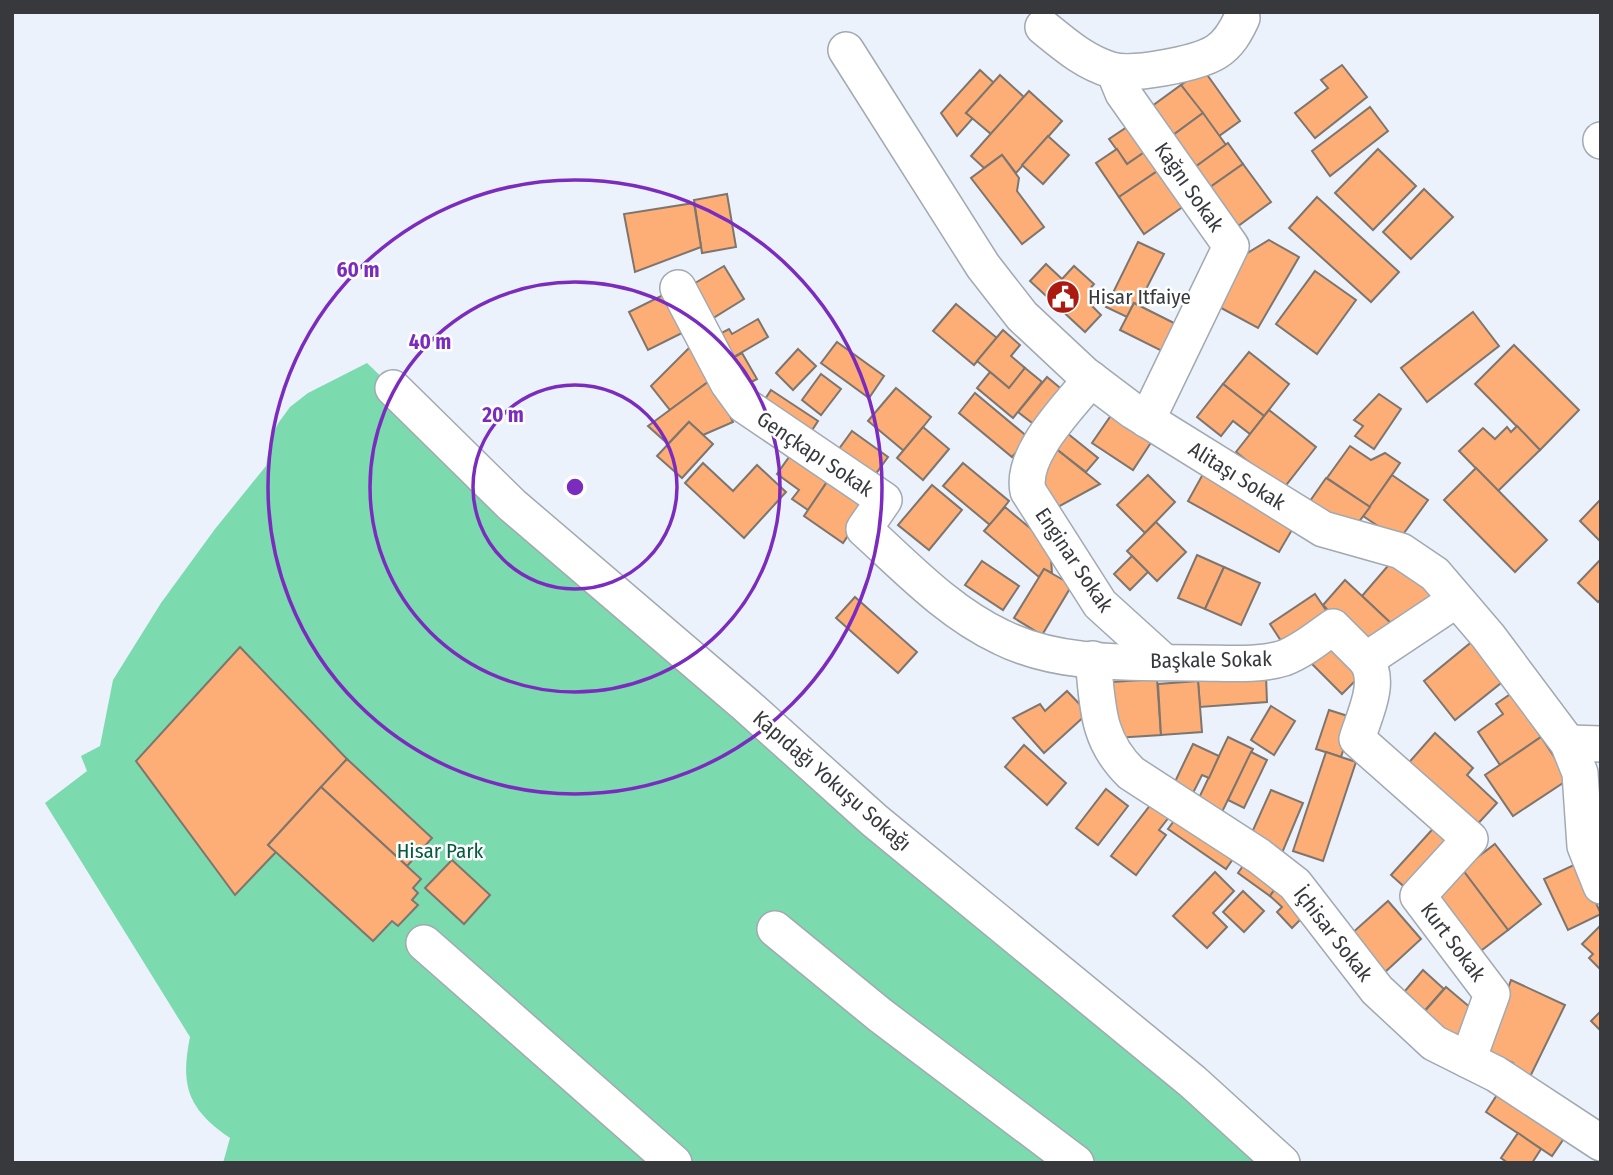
<svg xmlns="http://www.w3.org/2000/svg" width="1613" height="1175" font-family="'Fira Sans Condensed',sans-serif">
<style>
.green{fill:#7bdaae}
.building{fill:#fcae76;stroke:#7e756f;stroke-width:2}
.lines{fill:none;stroke-linecap:round;stroke-linejoin:round}
.minor-casing{stroke:#a2a9b1;stroke-width:38}
.minor{stroke:#fff;stroke-width:35}
.ring{fill:none;stroke:#7b2cbf;stroke-width:3.5}
.labels{text-anchor:middle;dominant-baseline:central;stroke-width:5;stroke-linejoin:round;paint-order:stroke}
.street-label{font-size:21px;fill:#37393d;stroke:#fff}
.poi-label{font-size:21px;fill:#37393d;stroke:#fff;text-anchor:start}
.park-label{font-size:21px;fill:#055b3e;stroke:#fff}
.centre{fill:#7b2cbf;stroke:#fff;stroke-width:3.5}
.ring-label{font-size:21px;text-anchor:middle;font-weight:bold;fill:#7b2cbf;stroke:#fff;stroke-width:5;stroke-linejoin:round;paint-order:stroke}
</style>
<rect width="100%" height="100%" fill="#ebf2fb"/>
<path class="green" d="M 367,363 L 393,388 L 1282,1163 L 223,1163 L 230,1138 C 188,1109 180,1086 190,1037 L 45,803 L 87,771 L 81,756 L 100,746 L 113,680 L 161,603 L 215,529 L 266,466 L 271,437 L 279,422 L 290,407 L 308,393 Z"/>
<g class="building">
<polygon points="1342,65 1367,97 1315,138 1295,113 1328,88 1321,80"/>
<polygon points="1203,69 1240,121 1219,136 1181,85"/>
<polygon points="980,70 994,83 966,113 973,118 957,136 941,113"/>
<polygon points="1000,75 1024,97 991,134 966,113"/>
<polygon points="1181,85 1203,113 1169,138 1148,109"/>
<polygon points="1029,91 1062,121 1016,173 1002,155 984,168 971,156"/>
<polygon points="1370,107 1388,131 1330,176 1312,151"/>
<polygon points="1203,113 1226,145 1191,170 1169,138"/>
<polygon points="1133,123 1150,149 1127,164 1109,139"/>
<polygon points="1048,136 1069,155 1043,184 1022,165"/>
<polygon points="1228,143 1243,164 1206,190 1191,170"/>
<polygon points="1117,149 1127,164 1146,151 1159,170 1119,197 1096,163"/>
<polygon points="1378,149 1416,186 1373,230 1335,193"/>
<polygon points="1002,155 1019,178 1017,191 1044,227 1022,244 971,178"/>
<polygon points="1243,164 1271,202 1234,229 1206,190"/>
<polygon points="1159,170 1184,206 1144,234 1119,197"/>
<polygon points="1424,189 1453,217 1411,259 1383,232"/>
<polygon points="727,194 736,247 702,253 694,200"/>
<polygon points="1317,197 1399,272 1371,302 1289,228"/>
<polygon points="694,203 701,247 635,272 624,214"/>
<polygon points="1269,240 1299,257 1258,328 1212,303 1236,260"/>
<polygon points="1138,242 1164,254 1138,305 1134,303 1127,317 1106,307"/>
<polygon points="1046,264 1062,279 1074,266 1094,284 1089,290 1099,299 1092,306 1101,315 1085,332 1030,281"/>
<polygon points="724,266 744,299 710,320 690,286"/>
<polygon points="1315,271 1356,300 1317,354 1276,324"/>
<polygon points="665,294 684,332 648,350 629,312"/>
<polygon points="1134,303 1180,326 1166,353 1120,330"/>
<polygon points="956,304 997,338 974,365 933,331"/>
<polygon points="1473,312 1499,346 1427,402 1401,368"/>
<polygon points="758,319 768,337 725,362 712,338 729,329 732,334"/>
<polygon points="1003,330 1020,345 1011,356 1025,368 1009,388 977,361"/>
<polygon points="695,342 712,379 670,410 651,386"/>
<polygon points="837,342 884,376 869,398 821,363"/>
<polygon points="1514,345 1579,410 1540,450 1475,384"/>
<polygon points="798,349 816,366 793,390 776,373"/>
<polygon points="1249,352 1289,384 1264,416 1223,384"/>
<polygon points="742,353 757,379 740,388 725,362"/>
<polygon points="1025,368 1042,382 1013,418 977,388 990,372 1009,388"/>
<polygon points="821,374 841,389 821,415 802,400"/>
<polygon points="1047,377 1065,392 1040,429 1018,412"/>
<polygon points="712,379 733,422 703,435 689,422 668,444 648,426"/>
<polygon points="1223,384 1264,416 1250,434 1233,421 1221,436 1197,417"/>
<polygon points="896,388 931,417 904,451 868,421"/>
<polygon points="771,390 818,421 807,438 760,407"/>
<polygon points="975,393 1029,438 1012,457 959,413"/>
<polygon points="1379,394 1401,409 1374,449 1355,436 1363,426 1354,420"/>
<polygon points="1269,410 1316,447 1283,489 1236,452"/>
<polygon points="1112,414 1152,441 1133,470 1092,443"/>
<polygon points="689,422 713,444 682,478 657,456"/>
<polygon points="1517,426 1540,450 1498,491 1459,451 1483,428 1495,439 1507,427 1511,432"/>
<polygon points="923,427 949,449 923,480 897,458"/>
<polygon points="852,431 888,457 872,479 836,453"/>
<polygon points="1067,433 1098,458 1086,472 1055,448"/>
<polygon points="1350,446 1371,460 1385,453 1400,463 1370,507 1327,478"/>
<polygon points="1055,448 1100,484 1058,507 1040,478"/>
<polygon points="794,450 831,476 808,510 792,499 799,490 777,474"/>
<polygon points="703,463 733,491 757,465 786,492 744,538 685,483"/>
<polygon points="963,463 1009,501 990,525 943,486"/>
<polygon points="1476,468 1547,540 1515,572 1444,500"/>
<polygon points="1203,474 1296,523 1279,552 1188,501"/>
<polygon points="1148,475 1175,502 1145,533 1117,505"/>
<polygon points="1392,475 1428,500 1399,540 1363,516"/>
<polygon points="831,476 870,503 843,543 804,516"/>
<polygon points="1326,478 1370,507 1358,523 1332,516 1310,501"/>
<polygon points="932,485 962,510 929,550 898,525"/>
<polygon points="1601,499 1601,542 1580,521"/>
<polygon points="1005,507 1050,545 1052,573 1044,569 1039,577 984,531"/>
<polygon points="1156,522 1186,552 1157,581 1127,551"/>
<polygon points="1197,555 1224,567 1205,609 1178,598"/>
<polygon points="1132,556 1148,572 1130,590 1114,574"/>
<polygon points="1601,559 1601,599 1598,602 1578,583"/>
<polygon points="1393,560 1436,598 1395,627 1362,596"/>
<polygon points="982,561 1019,586 1003,610 965,585"/>
<polygon points="1224,567 1260,583 1241,625 1205,609"/>
<polygon points="1044,569 1072,585 1042,635 1014,618"/>
<polygon points="1345,580 1395,627 1364,648 1323,605"/>
<polygon points="1315,594 1330,616 1285,647 1270,624"/>
<polygon points="855,597 917,652 898,673 836,618"/>
<polygon points="1332,637 1366,670 1342,694 1309,661"/>
<polygon points="1474,640 1506,679 1455,720 1424,681"/>
<polygon points="240,647 347,759 268,845 276,852 235,895 136,761"/>
<polygon points="1266,676 1267,702 1200,707 1198,681"/>
<polygon points="1157,679 1161,735 1115,738 1112,682"/>
<polygon points="1198,681 1202,732 1161,735 1158,684"/>
<polygon points="1067,691 1088,713 1044,753 1013,718 1040,704 1045,711"/>
<polygon points="1512,693 1541,737 1500,765 1478,732 1503,714 1496,704"/>
<polygon points="1271,706 1295,721 1274,755 1251,740"/>
<polygon points="1329,710 1354,718 1341,757 1316,749"/>
<polygon points="1435,733 1473,768 1467,775 1497,803 1473,829 1405,767"/>
<polygon points="1228,737 1253,749 1221,814 1197,802"/>
<polygon points="1541,737 1569,779 1513,816 1485,775"/>
<polygon points="1193,744 1219,756 1209,778 1202,775 1190,799 1171,790"/>
<polygon points="1024,745 1066,783 1047,805 1005,767"/>
<polygon points="1251,752 1267,760 1244,808 1228,800"/>
<polygon points="1326,752 1356,762 1323,861 1293,851"/>
<polygon points="347,759 432,838 407,866 321,787"/>
<polygon points="321,787 421,879 413,888 418,893 412,900 418,905 398,926 392,921 373,941 268,845"/>
<polygon points="1106,789 1128,806 1098,845 1076,828"/>
<polygon points="1271,790 1303,803 1282,853 1249,839"/>
<polygon points="1155,799 1173,812 1159,830 1166,835 1136,875 1111,856"/>
<polygon points="1179,814 1237,853 1226,869 1168,829"/>
<polygon points="1440,821 1459,838 1410,892 1391,875"/>
<polygon points="1495,844 1541,904 1508,930 1462,869"/>
<polygon points="1250,856 1282,879 1270,896 1238,873"/>
<polygon points="452,860 490,895 464,924 425,888"/>
<polygon points="1578,863 1601,914 1568,930 1544,879"/>
<polygon points="1462,869 1508,930 1478,953 1435,898"/>
<polygon points="1215,872 1234,891 1213,913 1227,927 1207,948 1173,916"/>
<polygon points="1280,882 1308,912 1292,928 1277,912 1282,907 1270,896"/>
<polygon points="1243,891 1264,911 1244,932 1223,912"/>
<polygon points="1388,901 1421,939 1384,973 1350,935"/>
<polygon points="1601,925 1601,970 1589,958 1593,954 1582,944"/>
<polygon points="1423,970 1444,989 1420,1016 1399,998"/>
<polygon points="1511,980 1565,1005 1528,1081 1509,1071 1513,1063 1486,1050"/>
<polygon points="1446,987 1478,1014 1456,1039 1424,1012"/>
<polygon points="1601,1011 1601,1031 1591,1021"/>
<polygon points="1502,1087 1569,1131 1552,1156 1486,1112"/>
<polygon points="1518,1133 1541,1149 1532,1163 1508,1163 1501,1158"/>
</g>
<g class="lines">
<g class="minor-casing">
<g id="minor">
<path d="M 1043,27 C 1064,44 1084,62 1111,70 C 1133,76 1196,64 1216,52 C 1229,44 1236,31 1242,18"/>
<polyline points="846,50 983,266 1022,316 1084,374 1133,411 1323,529 1401,551 1435,574 1488,636 1568,743 1580,773 1585,846 1601,886"/>
<polyline points="1114,71 1123,93 1231,246 1147,420"/>
<polyline points="1601,140 1601,141"/>
<path d="M 678,288 L 728,383 L 744,405 L 884,500 L 864,529 C 907,568 948,612 1001,637 C 1061,667 1134,662 1199,663 C 1226,663 1259,666 1284,658 C 1302,651 1318,638 1333,627 L 1366,660 L 1456,600"/>
<path d="M 1091,379 C 1069,407 1020,454 1028,491 L 1100,604 L 1164,662"/>
<polyline points="393,388 512,505 746,705 874,820 1193,1082 1282,1163"/>
<path d="M 1093,659 C 1098,705 1096,739 1131,773 L 1259,856 L 1295,884 L 1377,990 L 1434,1043 L 1496,1074 L 1601,1143"/>
<path d="M 1366,660 C 1382,682 1364,716 1357,739 L 1470,839 L 1418,896 L 1492,994 L 1468,1060"/>
<polyline points="1568,743 1601,744"/>
<polyline points="775,929 880,1015 1076,1163"/>
<polyline points="424,943 674,1163"/>
</g>
</g>
<use href="#minor" class="minor"/>
</g>
<g class="ring">
<circle cx="575" cy="487" r="102"/>
<circle cx="575" cy="487" r="205"/>
<circle cx="575" cy="487" r="307"/>
</g>
<defs>
<g id="civic-disc" transform="scale(1.75)"><circle r="9.5" fill="#ab1910" stroke="#fff"/><path d="M-.6-6.5H3V-4.5H.6V-3L4-1V1h2V6H-6V1h2V-1L-.6-3ZM-1.2 2.5V6h2.4V2.5Z" fill="#fff"/></g>
</defs>
<g fill-rule="evenodd">
<use href="#civic-disc" x="1063" y="297"/>
</g>
<g class="labels">
<g class="street-label">
<text transform="translate(1189 187) rotate(55)">Kağnı Sokak</text>
<text transform="translate(815 454) rotate(34)">Gençkapı Sokak</text>
<text transform="translate(1237 476) rotate(32)">Alitaşı Sokak</text>
<text transform="translate(1074 560) rotate(56)">Enginar Sokak</text>
<text transform="translate(1211 660) rotate(-1)">Başkale Sokak</text>
<text transform="translate(832 781) rotate(41)">Kapıdağı Yokuşu Sokağı</text>
<text transform="translate(1333 934) rotate(52)">İçhisar Sokak</text>
<text transform="translate(1453 942) rotate(53)">Kurt Sokak</text>
</g>
<g class="poi-label">
<text x="1088" y="297">Hisar Itfaiye</text>
</g>
<g class="park-label">
<text x="440" y="851">Hisar Park</text>
</g>
</g>
<circle cx="575" cy="487" r="10" class="centre"/>
<g class="ring-label">
<text x="358" y="277">60 m</text>
<text x="430" y="349">40 m</text>
<text x="503" y="422">20 m</text>
</g>
<rect width="1613" height="1175" fill="none" stroke="#37393d" stroke-width="28"/>
</svg>
